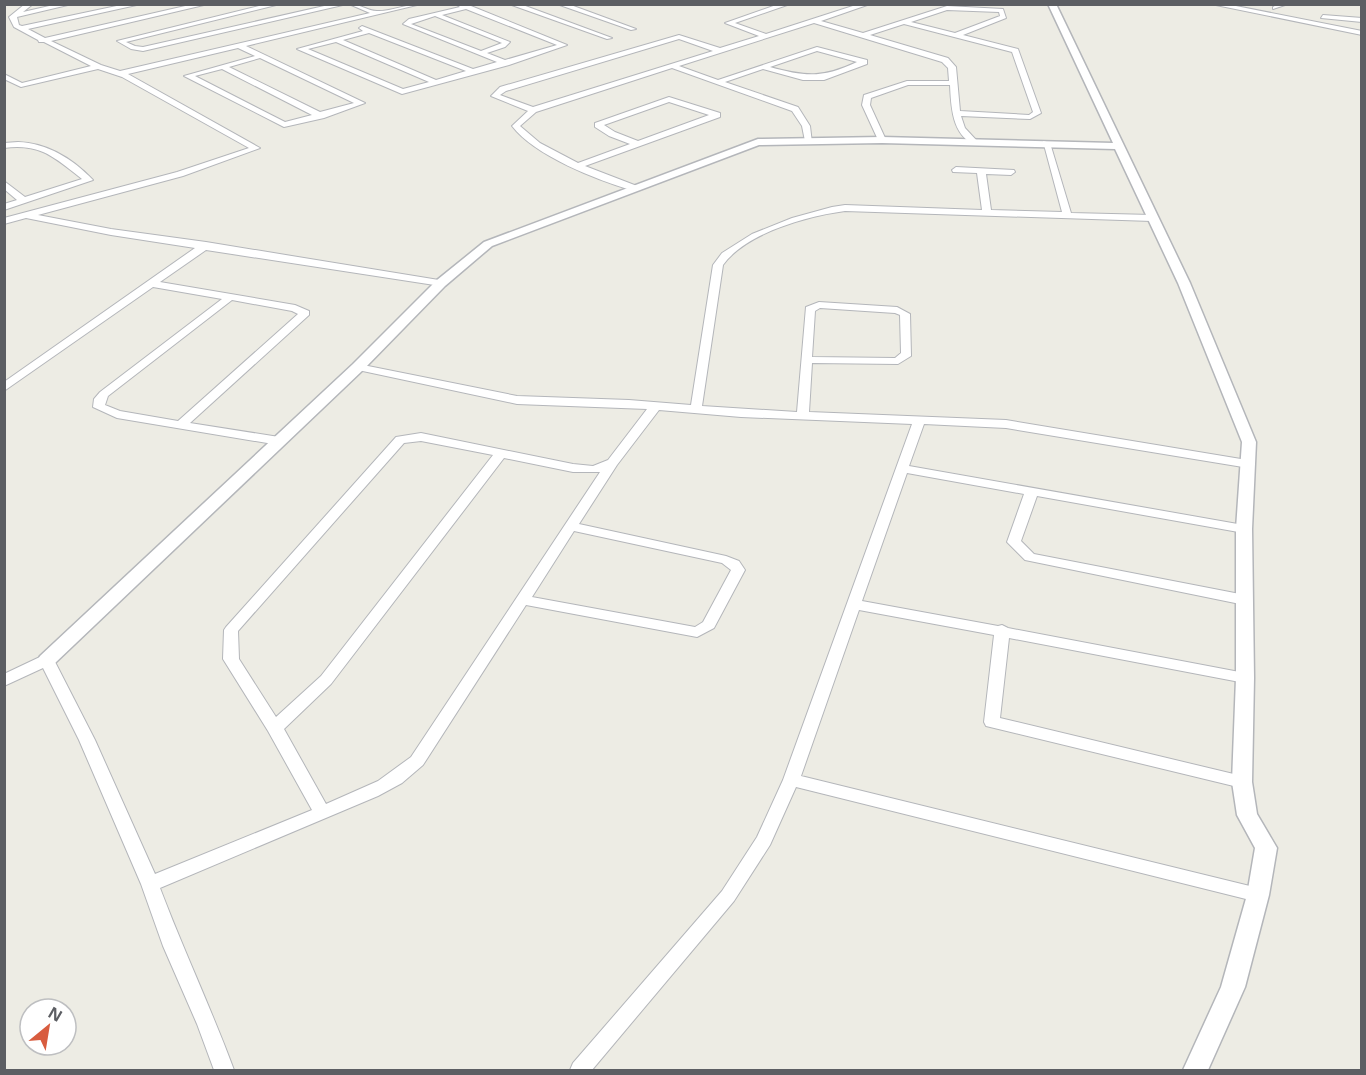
<svg xmlns="http://www.w3.org/2000/svg" width="1366" height="1075" font-family="'Open Sans',sans-serif">
<style>
.lines{fill:none;stroke-linecap:round;stroke-linejoin:round}
.minor-casing{stroke:#b4b6ba;stroke-width:2}
.tertiary-casing{stroke:#b4b6ba;stroke-width:3}
.minor{fill:#fff;fill-rule:evenodd}
.tertiary{fill:#fff;fill-rule:evenodd}
</style>
<rect width="100%" height="100%" fill="#edece4"/>
<g class="lines">
<g class="minor-casing">
<g id="minor">
<path d="M 25,4 L 33,4 L 23,12 L 58,4 L 72,4 L 17,17 L 19,25 L 22,26 L 126,4 L 141,4 L 28,29 L 45,38 L 194,4 L 208,4 L 51,41 L 101,65 L 120,71 L 370,13 L 349,4 C 360,4 368,11 377,11 C 389,12 407,4 421,4 L 246,46 L 365,103 L 324,118 L 284,127 L 184,76 L 255,56 L 238,48 L 128,74 L 260,148 L 183,176 L 38,215 L 111,229 L 206,242 L 445,281 L 445,285 L 441,286 L 206,250 L 160,282 L 295,305 L 309,311 L 309,315 L 190,423 L 279,437 L 283,438 L 285,441 L 283,444 L 279,445 L 117,418 L 93,407 L 94,399 L 100,392 L 222,299 L 153,287 L 4,391 L 4,382 L 195,248 L 111,235 L 26,218 L 4,224 L 4,218 L 177,172 L 249,148 L 122,77 L 98,69 L 21,87 L 4,79 L 4,74 L 22,83 L 91,66 L 44,42 L 39,42 L 38,40 L 14,27 L 9,17 ZM 260,58 L 354,103 L 320,112 L 229,67 ZM 222,69 L 312,115 L 285,122 L 195,76 ZM 232,300 L 292,311 L 298,314 L 178,421 L 120,411 L 105,405 L 108,396 Z"/>
<polygon points="267,4 280,4 126,42 135,46 143,47 333,4 347,4 143,51 131,49 117,41"/>
<path d="M 456,4 L 466,4 L 567,45 L 509,65 L 402,94 L 297,49 L 363,31 L 359,28 L 362,26 L 473,69 L 497,62 L 403,24 L 409,19 L 460,7 ZM 466,9 L 557,45 L 505,60 L 487,53 L 505,47 L 510,42 L 442,15 ZM 435,16 L 502,43 L 481,51 L 411,24 ZM 369,33 L 466,71 L 436,80 L 343,40 ZM 336,42 L 429,82 L 403,89 L 308,49 Z"/>
<polygon points="509,4 520,4 612,38 607,39"/>
<polygon points="557,4 568,4 636,29 631,30"/>
<path d="M 779,4 L 790,4 L 735,23 L 766,34 L 859,4 L 870,4 L 821,21 L 863,33 L 947,6 L 1003,9 L 1006,18 L 963,35 L 1018,49 L 1041,113 L 1030,119 L 961,116 L 965,128 L 978,142 L 974,144 C 952,135 951,106 950,85 L 908,85 L 871,98 L 870,105 L 886,140 L 879,142 L 862,105 L 864,95 L 907,81 L 949,81 L 948,68 L 942,62 L 814,23 L 679,66 L 718,80 L 817,47 L 867,60 L 867,64 L 824,80 L 803,80 L 763,69 L 725,82 L 798,107 L 810,126 L 812,143 L 805,141 L 802,126 L 792,111 L 672,68 L 536,112 L 520,126 L 540,143 L 578,163 L 630,144 L 609,136 L 595,127 L 595,123 L 669,97 L 720,113 L 720,117 L 585,166 L 637,186 L 638,188 L 634,191 C 597,180 535,156 512,126 L 528,111 L 491,96 L 500,87 L 679,35 L 720,48 L 759,36 L 725,23 ZM 947,10 L 999,12 L 1000,16 L 955,33 L 911,22 ZM 904,24 L 1012,52 L 1033,112 L 1029,115 L 960,111 L 956,67 L 948,58 L 870,35 ZM 679,39 L 713,51 L 533,107 L 500,95 L 506,91 ZM 817,51 L 857,62 C 823,78 806,77 770,67 ZM 669,102 L 709,115 L 638,141 L 615,132 L 604,125 Z"/>
<polygon points="1211,4 1226,4 1362,31 1362,35"/>
<polygon points="1278,4 1288,4 1273,9 1273,7"/>
<polygon points="1323,15 1362,18 1362,22 1321,18"/>
<path d="M 1043,141 L 1050,143 L 1071,213 L 1152,215 L 1157,218 L 1152,221 L 845,211 C 807,216 746,233 723,265 L 702,406 L 797,412 L 806,307 L 819,302 L 897,307 L 910,314 L 911,356 L 898,364 L 812,363 L 809,412 L 1006,420 L 1253,461 L 1255,464 L 1253,467 L 1249,468 L 1006,428 L 924,424 L 909,466 L 1249,526 L 1251,529 L 1249,532 L 1244,533 L 1037,496 L 1021,541 L 1034,554 L 1245,595 L 1252,600 L 1245,605 L 1025,560 L 1007,542 L 1024,494 L 907,473 L 862,601 L 998,626 L 1002,625 L 1008,628 L 1250,674 L 1253,678 L 1250,682 L 1245,683 L 1009,638 L 1000,718 L 1242,776 L 1248,778 L 1250,782 L 1248,786 L 1242,788 L 986,726 L 984,722 L 994,635 L 859,610 L 801,776 L 1258,888 L 1264,890 L 1267,895 L 1264,900 L 1258,902 L 796,787 L 770,845 L 734,901 L 592,1070 L 570,1070 L 573,1063 L 722,891 L 757,837 L 783,780 L 912,424 L 741,417 L 659,410 L 617,465 L 579,524 L 726,556 L 739,561 L 745,570 L 714,628 L 697,637 L 526,605 L 423,765 L 402,783 L 378,796 L 160,888 C 183,949 211,1008 234,1070 L 214,1070 L 197,1024 L 163,946 L 141,884 L 79,740 L 43,668 L 4,686 L 4,674 L 42,656 L 52,656 L 95,740 L 155,874 L 312,810 L 268,731 L 223,659 L 224,630 L 226,627 L 396,437 L 421,433 L 573,464 L 593,466 L 608,460 L 647,409 L 517,404 L 358,370 L 352,367 L 354,365 L 358,364 L 517,396 L 629,400 L 691,405 L 713,265 L 722,253 L 752,234 L 792,218 L 832,207 L 845,205 L 982,210 L 977,173 L 953,172 L 952,170 L 956,167 L 1014,170 L 1015,172 L 1011,175 L 986,174 L 991,210 L 1062,212 ZM 820,308 L 895,313 L 900,315 L 901,353 L 895,358 L 812,357 L 815,311 ZM 421,441 L 493,455 L 321,676 L 276,717 L 239,659 L 238,631 L 404,443 ZM 504,458 L 573,472 L 600,472 L 411,757 L 378,781 L 326,804 L 284,729 L 331,684 ZM 574,531 L 722,563 L 731,570 L 703,622 L 695,627 L 532,597 Z"/>
<path d="M 18,142 C 47,143 73,159 93,180 L 4,210 L 4,204 L 17,200 L 4,189 L 4,181 L 25,197 L 82,179 C 55,158 41,143 4,148 L 4,143 Z"/>
</g>
</g>
<g class="tertiary-casing">
<polygon id="tertiary" points="1048,4 1056,4 1190,283 1256,442 1252,529 1254,678 1252,782 1257,814 1277,848 1269,895 1245,987 1208,1070 1183,1070 1221,987 1247,895 1255,848 1237,815 1232,782 1236,678 1236,529 1242,442 1178,283 1115,149 882,143 759,145 492,246 445,286 363,370 54,664 40,664 38,660 40,656 353,364 437,280 484,242 758,139 882,137 1113,143"/>
</g>
<use href="#minor" class="minor"/>
<use href="#tertiary" class="tertiary"/>
</g>
<rect width="1366" height="1075" fill="none" stroke="#5c5e63" stroke-width="12"/>
<g transform="translate(48 1027) rotate(30)"><circle r="28" fill="#ffffff" stroke="#bebfc1" stroke-width="1.5"/>
<path d="M0-4.5L10 22L0 15L-10 22Z" fill="#d85c3f"/>
<text y="-9" font-size="16" font-weight="bold" text-anchor="middle" fill="#5c5e63">N</text>
</g>
</svg>
